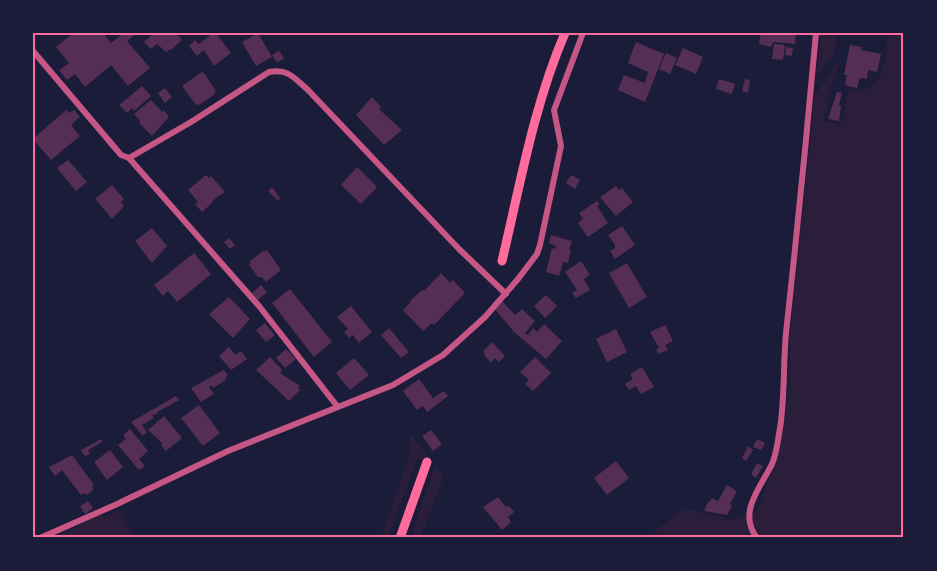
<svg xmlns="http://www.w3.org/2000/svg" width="937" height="571" font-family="'Titillium Web',sans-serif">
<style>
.green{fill:#2a1e3b}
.building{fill:#542f53}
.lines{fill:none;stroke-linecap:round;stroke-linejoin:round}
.minor{stroke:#c65784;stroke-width:6}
.secondary{stroke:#ff6b9d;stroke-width:9}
.neatline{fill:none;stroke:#ff6b9d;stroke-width:2}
</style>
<rect width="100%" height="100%" fill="#1b1b3a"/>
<g class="green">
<polygon points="821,33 837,33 835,51 816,78"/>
<path d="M 887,33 L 904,33 L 904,538 L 648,538 L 675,514 L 687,509 L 735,520 L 756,512 L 778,457 L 789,395 L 790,334 L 815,93 L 825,82 L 838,60 L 837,74 L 829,91 L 824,122 L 840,124 L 844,117 L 848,90 C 852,91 858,92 862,91 C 884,85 888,52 887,33 Z"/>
<polygon points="409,432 443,477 442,482 420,538 411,538 435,465 417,459 388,538 381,538 411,449"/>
<polygon points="120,510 131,532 137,538 54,538 101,514 104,517"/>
</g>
<g class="building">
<polygon points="73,33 103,33 111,43 124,33 136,33 127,41 150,68 128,86 111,65 85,87 75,74 67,80 59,70 69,63 56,47"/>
<polygon points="154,33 176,33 182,40 171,50 170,49 166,52 157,44 151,49 144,42"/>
<polygon points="213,33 216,33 231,53 214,66 204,50 197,56 189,46 195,40 199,44"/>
<polygon points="258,33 272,57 256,66 242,42"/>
<polygon points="761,33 796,33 795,44 773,42 771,47 759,44"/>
<polygon points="636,42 664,54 645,102 618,90 624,75 645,83 646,79 648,72 628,63"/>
<polygon points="774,44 785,45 783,60 772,59"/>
<polygon points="850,45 862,47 861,50 881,54 877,72 868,70 867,79 860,78 857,88 845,85 847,75 844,75"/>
<polygon points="786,47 793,48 792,56 785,55"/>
<polygon points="683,48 703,57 696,74 675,65"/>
<polygon points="279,51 284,58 277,63 272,55"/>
<polygon points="666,53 677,58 670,74 659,69"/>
<polygon points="202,72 204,73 216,91 214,93 215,94 199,105 198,104 196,105 182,86"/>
<polygon points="719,79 735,84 732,94 716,89"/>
<polygon points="745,79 750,80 748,93 742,91"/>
<polygon points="142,86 151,96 134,111 132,108 127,113 119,105"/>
<polygon points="165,88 172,97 165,103 158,93"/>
<polygon points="837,92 842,93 839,105 841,106 839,121 828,119"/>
<polygon points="372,97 381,107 379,109 402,130 384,145 356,115"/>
<polygon points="151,100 162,112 164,110 169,117 152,136 139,123 140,121 134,114"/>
<polygon points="66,110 69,113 74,110 80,117 71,125 80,136 51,160 33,139"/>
<polygon points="68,160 87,182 76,191 57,168"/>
<polygon points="357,167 377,187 361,204 341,185"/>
<polygon points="206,175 209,178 211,176 225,192 212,201 213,202 202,212 195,204 198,202 188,190"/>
<polygon points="571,175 580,180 575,189 566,183"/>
<polygon points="112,185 124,199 121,202 124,206 112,219 95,199"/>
<polygon points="616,186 619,190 622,188 633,202 616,216 600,197"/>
<polygon points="272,187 280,198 278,201 268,191"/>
<polygon points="597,201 600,204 597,206 608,223 588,237 578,223 583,219 579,213"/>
<polygon points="622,226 635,245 615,259 610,251 615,248 615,245 608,235"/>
<polygon points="152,228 167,246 152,263 135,241"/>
<polygon points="551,235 572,241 569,250 571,250 568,263 563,262 559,276 546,272 552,248 555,249 556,246 549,243"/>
<polygon points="229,238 235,245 230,249 224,242"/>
<polygon points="264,250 265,252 267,250 281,270 266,282 262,277 258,277 249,265 251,264 249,262"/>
<polygon points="194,253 211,274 177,302 168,291 163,296 154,285"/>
<polygon points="581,261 590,275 584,279 590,290 576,298 572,293 577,290 565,272"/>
<polygon points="627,263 647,297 629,308 609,273"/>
<polygon points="441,273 450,283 453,280 465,293 434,325 432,323 423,331 403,310 411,302 410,301 422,290 424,291"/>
<polygon points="261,285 267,292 258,300 252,293"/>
<polygon points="290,289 332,342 314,357 272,303"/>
<polygon points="546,295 557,306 545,318 534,306"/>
<polygon points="229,297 250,319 233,338 209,314"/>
<polygon points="502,301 515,315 522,309 535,321 525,333 528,335 533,328 537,332 544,324 562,341 546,359 514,332 494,308"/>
<polygon points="351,306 372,332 359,343 353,335 349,338 344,332 348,329 337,317"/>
<polygon points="265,323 275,335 266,342 256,330"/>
<polygon points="665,325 673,341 665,345 668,350 658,354 656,349 659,348 650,332"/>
<polygon points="389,328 409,352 401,358 381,335"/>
<polygon points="616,329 627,352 607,362 596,339"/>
<polygon points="492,342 505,356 499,362 495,358 491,363 484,355 485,354 483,351"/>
<polygon points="229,347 235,355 241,351 247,359 231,370 219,356"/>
<polygon points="286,349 296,359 285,368 276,358"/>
<polygon points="270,357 282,370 280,372 283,375 300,386 298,387 300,390 289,401 256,370"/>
<polygon points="535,357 551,373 533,391 525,384 529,380 520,372"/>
<polygon points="354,358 369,375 350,390 336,373"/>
<polygon points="642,367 654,387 641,394 636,386 629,390 625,384 633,379 630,374"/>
<polygon points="224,370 228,375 225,378 226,380 213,388 212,385 209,387 214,394 201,402 191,388"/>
<polygon points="419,379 433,398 444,391 448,396 427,412 423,406 417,410 403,391"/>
<polygon points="176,396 179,400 157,412 158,414 152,415 154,418 142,425 147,432 143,436 131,422"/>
<polygon points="199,405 220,433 203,446 181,418"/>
<polygon points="164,416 182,438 166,451 161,445 163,444 148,430"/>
<polygon points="130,429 148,451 139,459 145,466 139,470 118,445 126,439 123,435"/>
<polygon points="431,430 442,444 433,451 422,436"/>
<polygon points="101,439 102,442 88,450 90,454 85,456 81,450"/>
<polygon points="757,439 765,443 761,450 753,447"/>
<polygon points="748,446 753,450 746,461 742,458"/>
<polygon points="110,450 123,467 107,480 94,462"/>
<polygon points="72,455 94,485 92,487 94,489 87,495 85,493 81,495 62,470 55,476 49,467"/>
<polygon points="616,461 629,478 607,495 594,478"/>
<polygon points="757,463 763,466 756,478 751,474"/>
<polygon points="727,485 737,491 730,504 732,506 727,515 704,511 708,502 709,503 712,498 718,501"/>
<polygon points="498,497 506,507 509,506 514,512 508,517 511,522 502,530 483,507"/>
<polygon points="88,501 93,508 85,514 80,506"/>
</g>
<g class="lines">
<g class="minor">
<polyline points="33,51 121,155 129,158 259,306 337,406"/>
<path d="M 129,158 L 191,122 L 269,72 C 288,68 294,78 308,90 L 459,249 L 506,294"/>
<polyline points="40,538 115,505 228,451 393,385 443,355 485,317 518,279 537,254 540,245 561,146 554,110 583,33"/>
<path d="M 757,538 C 737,512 761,487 772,464 C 777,453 778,439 780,428 C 785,397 783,364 786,333 C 797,233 807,133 816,33"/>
</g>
<g class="secondary">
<path d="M 502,261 C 520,185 534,105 565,33"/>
<polyline points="400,538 427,462"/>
</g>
</g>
<rect width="937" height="571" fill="none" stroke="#1b1b3a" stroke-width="69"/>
<rect x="34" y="34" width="868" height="502" class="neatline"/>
</svg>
